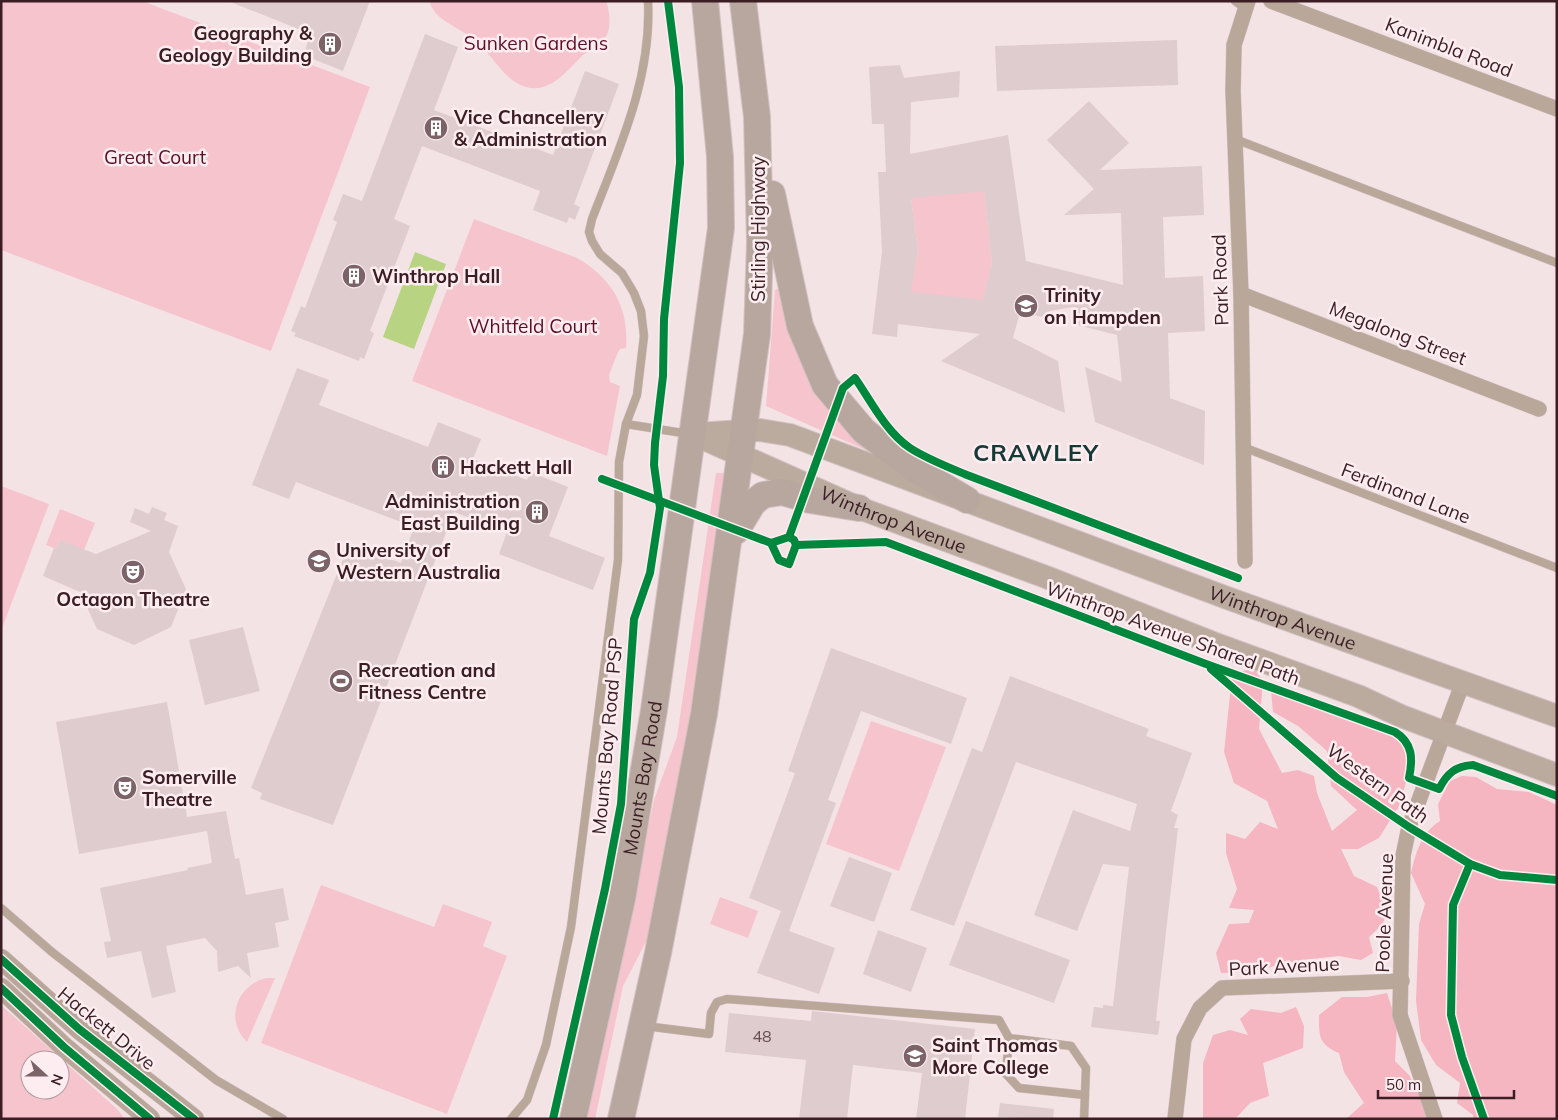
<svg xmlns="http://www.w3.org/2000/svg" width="1558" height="1120" font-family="Mulish,sans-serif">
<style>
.green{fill:#f6c4cc;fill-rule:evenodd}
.forest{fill:#f5b5c1}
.water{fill:#b8d382}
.building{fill:#deccce;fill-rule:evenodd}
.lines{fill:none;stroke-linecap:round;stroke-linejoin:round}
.lane-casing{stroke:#d1c1c3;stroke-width:9}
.street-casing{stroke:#d1c1c3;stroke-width:16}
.secondary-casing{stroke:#d1c1c3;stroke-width:21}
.primary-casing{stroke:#d1c1c3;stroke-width:24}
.highway-casing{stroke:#d1c1c3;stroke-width:28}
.lane{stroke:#b9a799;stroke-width:8}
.street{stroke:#b9a799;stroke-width:15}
.secondary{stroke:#b8a698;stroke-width:20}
.primary{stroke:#bbaa9e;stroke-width:22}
.highway{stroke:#b8a79e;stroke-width:26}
.cycleway-casing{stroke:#fdedf0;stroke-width:11}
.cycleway{stroke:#00873e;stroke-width:8}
.labels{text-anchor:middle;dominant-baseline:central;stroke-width:5;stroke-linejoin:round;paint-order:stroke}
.number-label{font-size:16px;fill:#664c51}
.poi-label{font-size:19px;font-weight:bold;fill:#3a1e24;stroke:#fdedf0;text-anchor:start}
.park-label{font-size:19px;fill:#5c0e27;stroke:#fdedf0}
.street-label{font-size:19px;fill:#3a1e24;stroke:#fdedf0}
.district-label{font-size:24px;font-weight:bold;letter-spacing:1px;fill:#173936;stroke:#fdedf0}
</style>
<rect width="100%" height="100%" fill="#f4e3e5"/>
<g class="green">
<polygon points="1,1 142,1 370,87 271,351 1,250"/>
<path d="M 430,1 L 606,1 C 610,12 612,28 605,38 C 600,45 590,50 583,55 C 568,69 551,94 526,87 C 502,80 491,51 472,38 C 460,28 432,19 430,1 Z"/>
<polygon points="983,180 992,263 982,308 909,301 918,251 910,191"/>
<path d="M 474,219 L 577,258 C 612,278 629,307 626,348 L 620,349 L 618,352 L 609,375 L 610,382 L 620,386 L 607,456 L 412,381 Z"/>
<polygon points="781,287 792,336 893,462 766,406 775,290"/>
<polygon points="716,473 726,473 689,730 653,928 623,986 595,1119 586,1119 654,800 677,737"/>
<polygon points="1,486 49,504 1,631"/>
<polygon points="60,509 95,523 84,550 60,540 56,549 46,545"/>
<polygon points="871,721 946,747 899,871 826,844"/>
<polygon points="321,885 434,927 443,904 492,922 483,946 507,956 447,1114 261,1043"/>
<polygon points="720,897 758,911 748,938 710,924"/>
<path d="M 266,978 L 275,978 L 247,1042 C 224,1020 237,985 266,978 Z"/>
<path d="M 1,1005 L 117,1109 L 125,1119 L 1,1119 ZM 30,1060 L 60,1060 L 60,1090 L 30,1090 Z"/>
</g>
<g class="forest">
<polygon points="1253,667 1263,681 1259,729 1282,773 1298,770 1314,776 1317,793 1332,831 1357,810 1331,786 1327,751 1298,726 1273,712 1271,691 1285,688 1296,700 1310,698 1407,742 1409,772 1399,806 1379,838 1358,849 1341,849 1354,876 1377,887 1387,913 1382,925 1369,937 1373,953 1361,960 1339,956 1302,960 1248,972 1221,973 1216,953 1229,924 1249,923 1254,910 1229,908 1237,889 1226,853 1226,833 1245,839 1260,822 1278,829 1267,801 1234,783 1224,752 1232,676"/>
<path d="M 1462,776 L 1476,777 L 1497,789 L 1529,792 L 1557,805 L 1557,1119 L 1473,1119 L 1473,1115 L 1457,1103 L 1460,1083 L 1436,1065 L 1421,1040 L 1416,1001 L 1419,924 L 1425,904 L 1411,873 C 1416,852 1421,833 1440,821 L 1438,804 L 1450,781 Z"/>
<path d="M 1387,993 L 1397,1023 L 1395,1061 L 1409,1075 L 1429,1112 L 1427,1119 L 1346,1119 L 1364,1103 L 1344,1072 L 1339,1053 C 1318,1044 1319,1035 1319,1015 L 1342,997 L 1367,997 Z"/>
<polygon points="1296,1007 1304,1026 1303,1048 1263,1063 1269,1096 1250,1103 1235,1119 1203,1119 1203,1063 1213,1035 1230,1030 1248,1035 1240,1019 1251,1009 1281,1013"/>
</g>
<polygon class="water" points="415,252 446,264 414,349 383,337"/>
<g class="building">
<polygon points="228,1 370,1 343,71 303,55 311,34"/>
<polygon points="425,34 458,47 434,110 553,155 585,71 619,84 574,204 580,207 575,220 569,217 567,223 533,210 540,191 422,146 394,219 410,226 370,331 374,333 364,359 360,357 359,361 294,336 296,333 291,331 301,306 305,308 337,222 333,220 343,194 362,201"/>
<polygon points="1177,40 1178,85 997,91 995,46"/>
<path d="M 900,65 L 904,78 L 960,71 L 959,97 L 911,102 L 910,154 L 1008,135 L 1026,261 L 1123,285 L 1121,213 L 1064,215 L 1094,189 L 1047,140 L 1089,101 L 1129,143 L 1100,170 L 1202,166 L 1204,215 L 1163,217 L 1165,278 L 1203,276 L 1205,331 L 1168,333 L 1170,398 L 1205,411 L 1204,465 L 1095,422 L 1085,367 L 1122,382 L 1117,335 L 1077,325 L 1073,307 L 1050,311 L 1052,319 L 1020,312 L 1013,338 L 1058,361 L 1065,413 L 941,361 L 980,334 L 898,324 L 897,337 L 872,334 L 882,252 L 878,172 L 886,172 L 884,124 L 872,124 L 869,67 ZM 984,191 L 992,263 L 983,300 L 911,292 L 918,251 L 911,198 Z"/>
<polygon points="297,368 329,380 319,405 428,447 438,422 481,439 473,459 527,480 530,472 568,487 549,536 605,558 593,590 499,554 507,532 454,512 333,825 260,799 262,793 251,788 349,544 401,563 414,527 296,482 289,499 252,485"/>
<polygon points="152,507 167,513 164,520 178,526 169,552 186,589 171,627 134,645 97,629 80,592 43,576 54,548 56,549 60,540 96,554 151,531 130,522 135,508 149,514"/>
<polygon points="243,627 260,691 205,705 189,640"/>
<polygon points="831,648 967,698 951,744 861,711 828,800 836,803 789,931 835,948 819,994 757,973 781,911 749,898 795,773 788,771"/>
<polygon points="1010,676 1149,729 1146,736 1192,753 1171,811 1178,815 1174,828 1178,828 1157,1010 1156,1021 1160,1021 1158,1035 1091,1027 1094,1007 1103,1008 1103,1005 1113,1006 1129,867 1103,864 1077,931 1034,915 1073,810 1130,831 1137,804 1016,762 954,926 910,910 972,748 982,752"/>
<polygon points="167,702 187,817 226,811 235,859 239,858 246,895 283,888 289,920 275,923 279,947 247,953 251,978 238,966 218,972 217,951 205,938 166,946 176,992 152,998 141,951 107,958 104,942 111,941 100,888 188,870 187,868 212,863 207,831 79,854 56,722"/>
<polygon points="849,857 892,873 874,922 830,906"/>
<polygon points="966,921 1070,960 1054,1003 949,965"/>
<polygon points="878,930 927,948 911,992 863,974"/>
<polygon points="812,1011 975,1029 965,1119 916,1119 922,1073 853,1065 847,1119 799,1119 806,1060 725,1052 729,1013 811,1021"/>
<polygon points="1000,1103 1054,1109 1053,1119 998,1117"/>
</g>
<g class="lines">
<g class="lane-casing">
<g id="lane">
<polyline points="1235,1 1246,9"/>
<polyline points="1235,139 1557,263"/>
<polyline points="626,424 689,434"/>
<polyline points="1243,447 1557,568"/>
<polyline points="1,908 52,952 216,1080 283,1119"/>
<polyline points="645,1026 709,1034 711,1013 717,1002 727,999 999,1020 1009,1038 1071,1046 1086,1068 1084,1119"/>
<polyline points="1009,1038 1006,1074 1019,1088 1085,1095"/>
<path d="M 511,1119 L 527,1100 L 546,1045 L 571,927 L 618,560 L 619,462 L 626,424 L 637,395 L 644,336 L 641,311 L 634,293 L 622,273 L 600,254 L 592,241 L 589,232 L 592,219 C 619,149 652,78 648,1"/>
</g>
</g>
<g class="street-casing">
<g id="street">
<polyline points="1271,1 1557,109"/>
<polyline points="1241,294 1539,409"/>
<polyline points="1245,561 1241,294 1233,91 1234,45 1248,1"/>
<polyline points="1175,1119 1184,1039 1200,1008 1222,988 1402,981"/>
<polyline points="1435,1119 1400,1015 1403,856 1409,827 1463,682"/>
</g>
</g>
<g class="secondary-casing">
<g id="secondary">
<polyline points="1,959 79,1029 194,1119"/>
<polyline points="1,988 64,1047 150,1119"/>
</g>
</g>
<g class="primary-casing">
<g id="primary">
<path id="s1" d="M 693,434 L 859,508 L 1046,577 L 1213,643 L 1358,696 L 1401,716 L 1557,775"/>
<path id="s2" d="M 696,434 L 760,430 L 790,435 L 1230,599 L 1557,716"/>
</g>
</g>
<g class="highway-casing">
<g id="highway">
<polyline points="772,194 800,326 825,385 864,431 913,468 967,500"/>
<polyline points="736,531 753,503 763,495 782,492 810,500 859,508"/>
<path id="s3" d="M 573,1119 L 622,899 L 654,710 L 721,228 L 720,157 L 705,1"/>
<polyline points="621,1119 658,953 704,714 757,334 760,243 757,117 743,1"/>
</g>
</g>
<use href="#lane" class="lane"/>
<use href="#street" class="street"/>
<use href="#secondary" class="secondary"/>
<use href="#primary" class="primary"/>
<use href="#highway" class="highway"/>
<g class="cycleway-casing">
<g id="cycleway">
<polyline points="602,479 771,543 789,537 794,540 796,545 789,564 779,560 771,543"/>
<path d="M 789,537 L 843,388 L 855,378 C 871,401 886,432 910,448 C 927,459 948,467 967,475 L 1238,578"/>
<path d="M 796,545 L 886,542 L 1206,664 L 1395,732 C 1413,743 1413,759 1409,778 L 1439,789 C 1447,773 1456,766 1473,765 L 1557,796"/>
<polyline points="1211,669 1337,778 1409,827 1470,864 1500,875 1557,880"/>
<polyline points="1470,864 1453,905 1451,1015 1462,1057 1484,1119"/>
<polyline points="1,959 79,1029 194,1119"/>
<polyline points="1,988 64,1047 150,1119"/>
<polyline points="553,1119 605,889 621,804 634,619 650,573 660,508 654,465 655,443 663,376 664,319 680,163 679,87 668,1"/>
</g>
</g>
<use href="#cycleway" class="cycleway"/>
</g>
<defs>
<g id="building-disc" transform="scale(1.25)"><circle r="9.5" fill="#7b6368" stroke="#fdedf0"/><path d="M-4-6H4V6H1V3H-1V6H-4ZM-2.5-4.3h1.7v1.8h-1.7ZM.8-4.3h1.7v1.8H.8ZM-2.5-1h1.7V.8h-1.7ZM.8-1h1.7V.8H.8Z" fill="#fff"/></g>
<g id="university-disc" transform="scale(1.25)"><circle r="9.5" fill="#7b6368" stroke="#fdedf0"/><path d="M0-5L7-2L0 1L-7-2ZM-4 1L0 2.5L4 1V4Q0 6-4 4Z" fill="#fff"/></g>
<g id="theatre-disc" transform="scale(1.25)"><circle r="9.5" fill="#7b6368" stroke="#fdedf0"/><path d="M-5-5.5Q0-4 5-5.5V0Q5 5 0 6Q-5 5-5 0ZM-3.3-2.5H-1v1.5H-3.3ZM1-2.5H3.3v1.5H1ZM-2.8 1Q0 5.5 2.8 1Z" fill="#fff"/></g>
<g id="stadium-disc" transform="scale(1.25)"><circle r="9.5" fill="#7b6368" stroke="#fdedf0"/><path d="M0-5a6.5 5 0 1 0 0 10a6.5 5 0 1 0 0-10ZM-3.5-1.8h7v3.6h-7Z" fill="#fff"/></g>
</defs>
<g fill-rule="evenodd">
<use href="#building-disc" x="330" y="44"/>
<use href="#building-disc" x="436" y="128"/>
<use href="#building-disc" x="354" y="276"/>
<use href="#university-disc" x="1026" y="306"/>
<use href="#building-disc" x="443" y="467"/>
<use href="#building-disc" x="537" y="512"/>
<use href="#university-disc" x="319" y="561"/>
<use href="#theatre-disc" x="133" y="572"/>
<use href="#stadium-disc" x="341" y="681"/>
<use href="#theatre-disc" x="125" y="788"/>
<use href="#university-disc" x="915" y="1056"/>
</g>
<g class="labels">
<g class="number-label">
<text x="762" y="1036">48</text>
</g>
<g class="poi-label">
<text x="312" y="33" text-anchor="end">Geography &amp;<tspan x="312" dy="22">Geology Building</tspan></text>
<text x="454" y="117">Vice Chancellery<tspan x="454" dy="22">&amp; Administration</tspan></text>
<text x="372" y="276">Winthrop Hall</text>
<text x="1044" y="295">Trinity<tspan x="1044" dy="22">on Hampden</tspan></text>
<text x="460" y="467">Hackett Hall</text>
<text x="520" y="501" text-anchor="end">Administration<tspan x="520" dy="22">East Building</tspan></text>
<text x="336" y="550">University of<tspan x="336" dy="22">Western Australia</tspan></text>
<text x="133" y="599" text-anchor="middle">Octagon Theatre</text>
<text x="358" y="670">Recreation and<tspan x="358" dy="22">Fitness Centre</tspan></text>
<text x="142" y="777">Somerville<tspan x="142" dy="22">Theatre</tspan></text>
<text x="932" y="1045">Saint Thomas<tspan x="932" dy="22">More College</tspan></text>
</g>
<g class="park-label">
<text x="536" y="43">Sunken Gardens</text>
<text x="155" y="157">Great Court</text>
<text x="533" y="326">Whitfeld Court</text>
</g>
<g class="street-label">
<text transform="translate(1449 47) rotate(21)">Kanimbla Road</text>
<text transform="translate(758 229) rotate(-90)">Stirling Highway</text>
<text transform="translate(1220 280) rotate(-92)">Park Road</text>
<text transform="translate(1398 333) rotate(21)">Megalong Street</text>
<text transform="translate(1406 493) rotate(21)">Ferdinand Lane</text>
<text stroke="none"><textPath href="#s1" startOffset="218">Winthrop Avenue</textPath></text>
<text stroke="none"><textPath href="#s2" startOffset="620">Winthrop Avenue</textPath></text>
<text transform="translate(1173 633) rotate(20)">Winthrop Avenue Shared Path</text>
<text transform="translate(607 736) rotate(-85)">Mounts Bay Road PSP</text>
<text stroke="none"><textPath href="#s3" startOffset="348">Mounts Bay Road</textPath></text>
<text transform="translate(1378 783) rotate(36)">Western Path</text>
<text transform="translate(1384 913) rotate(-88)">Poole Avenue</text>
<text transform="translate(1284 966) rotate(-3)">Park Avenue</text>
<text transform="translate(107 1028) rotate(39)">Hackett Drive</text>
</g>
<g class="district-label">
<text x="1036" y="452">CRAWLEY</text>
</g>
</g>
<rect width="1558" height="1120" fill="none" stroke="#3a1e24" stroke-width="5"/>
<g transform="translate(45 1075) rotate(111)"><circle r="24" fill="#fdedf0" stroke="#af9a9e"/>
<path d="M0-4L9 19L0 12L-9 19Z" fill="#7b6368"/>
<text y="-8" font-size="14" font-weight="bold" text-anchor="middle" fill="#3a1e24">N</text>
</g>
<path d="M1378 1090v8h136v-8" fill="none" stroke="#3a1e24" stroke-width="2.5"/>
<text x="1386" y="1090" font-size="15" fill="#3a1e24" stroke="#fdedf0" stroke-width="4" paint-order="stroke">50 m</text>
</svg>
